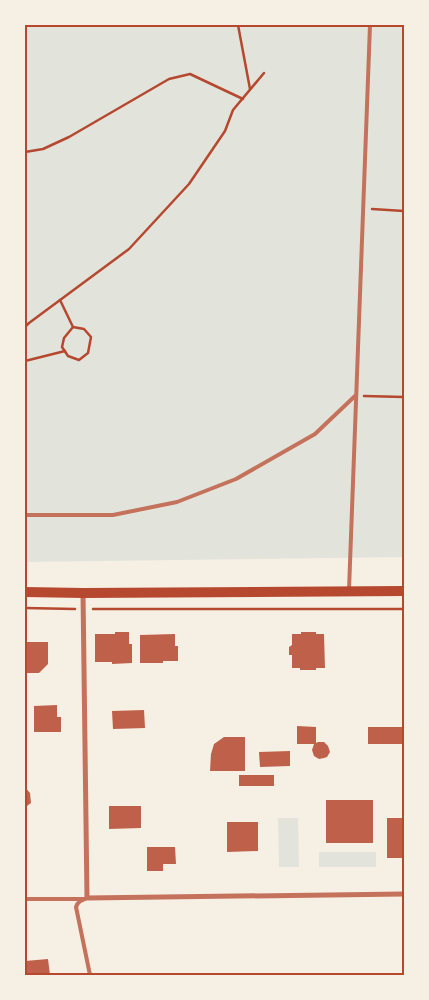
<svg xmlns="http://www.w3.org/2000/svg" width="429" height="1000" font-family="'Open Sans',sans-serif">
<style>
.green{fill:#e2e4dc}
.building{fill:#bf614a}
.lines{fill:none;stroke-linecap:round;stroke-linejoin:round}
.path{stroke:#b5482f;stroke-width:2.5}
.service{stroke:#c5725c;stroke-width:4}
.minor{stroke:#c5725c;stroke-width:5}
.secondary{stroke:#b5482f;stroke-width:10}
.neatline{fill:none;stroke:#b5482f;stroke-width:2}
</style>
<rect width="100%" height="100%" fill="#f6efe4"/>
<g class="green">
<polygon points="25,25 404,25 404,557 25,562"/>
<polygon points="278,818 298,818 299,867 279,867"/>
<rect x="319" y="852" width="57" height="15"/>
</g>
<g class="building">
<polygon points="115,632 129,632 129,644 132,644 132,663 112,664 112,662 95,662 95,634 115,634"/>
<polygon points="301,632 316,632 316,634 324,634 325,668 316,668 316,670 300,670 300,668 292,668 292,655 289,655 289,647 292,645 292,634 301,634"/>
<polygon points="175,634 175,646 178,646 178,661 163,661 163,663 140,663 140,635"/>
<polygon points="25,642 48,642 48,664 39,673 25,673"/>
<polygon points="57,705 57,717 61,717 61,732 34,732 34,706"/>
<polygon points="144,710 145,728 113,729 112,711"/>
<polygon points="297,726 316,727 316,743 318,742 324,742 328,746 330,752 327,757 324,758 319,759 314,756 312,750 314,744 297,744"/>
<rect x="368" y="727" width="36" height="17"/>
<polygon points="224,737 245,737 245,771 210,771 211,754 214,744"/>
<polygon points="290,751 290,766 260,767 259,752"/>
<rect x="239" y="775" width="35" height="11"/>
<polygon points="25,787 30,793 31,803 27,806 27,810 25,810"/>
<rect x="326" y="800" width="47" height="43"/>
<polygon points="109,806 141,806 141,828 109,829"/>
<rect x="387" y="818" width="17" height="40"/>
<polygon points="227,822 258,822 258,851 227,852"/>
<polygon points="147,847 175,847 176,864 163,864 163,871 147,871"/>
<polygon points="48,959 50,975 25,975 25,961"/>
</g>
<g class="lines">
<g class="path">
<polyline points="238,25 250,89"/>
<polyline points="25,152 43,149 69,137 169,79 190,74 243,99"/>
<polyline points="372,209 404,211"/>
<polyline points="60,300 73,327"/>
<polyline points="25,327 29,323 129,249 189,184 225,131 233,110 264,73"/>
<polygon points="73,327 84,329 91,337 88,353 79,360 68,356 62,347 64,338"/>
<polyline points="25,361 65,351"/>
<polyline points="364,396 404,397"/>
<polyline points="25,608 75,609"/>
<polyline points="93,609 404,609"/>
</g>
<g class="service">
<polyline points="25,515 113,515 177,502 236,479 315,434 355,396"/>
<polyline points="349,590 370,25"/>
<path d="M 87,898 C 82,900 78,901 76,907 L 90,975"/>
<polyline points="25,899 83,899"/>
</g>
<polyline class="minor" points="83,593 87,898 404,894"/>
<polyline class="secondary" points="25,592 83,593 404,591"/>
</g>
<rect width="429" height="1000" fill="none" stroke="#f6efe4" stroke-width="52"/>
<rect x="26" y="26" width="377" height="948" class="neatline"/>
</svg>
